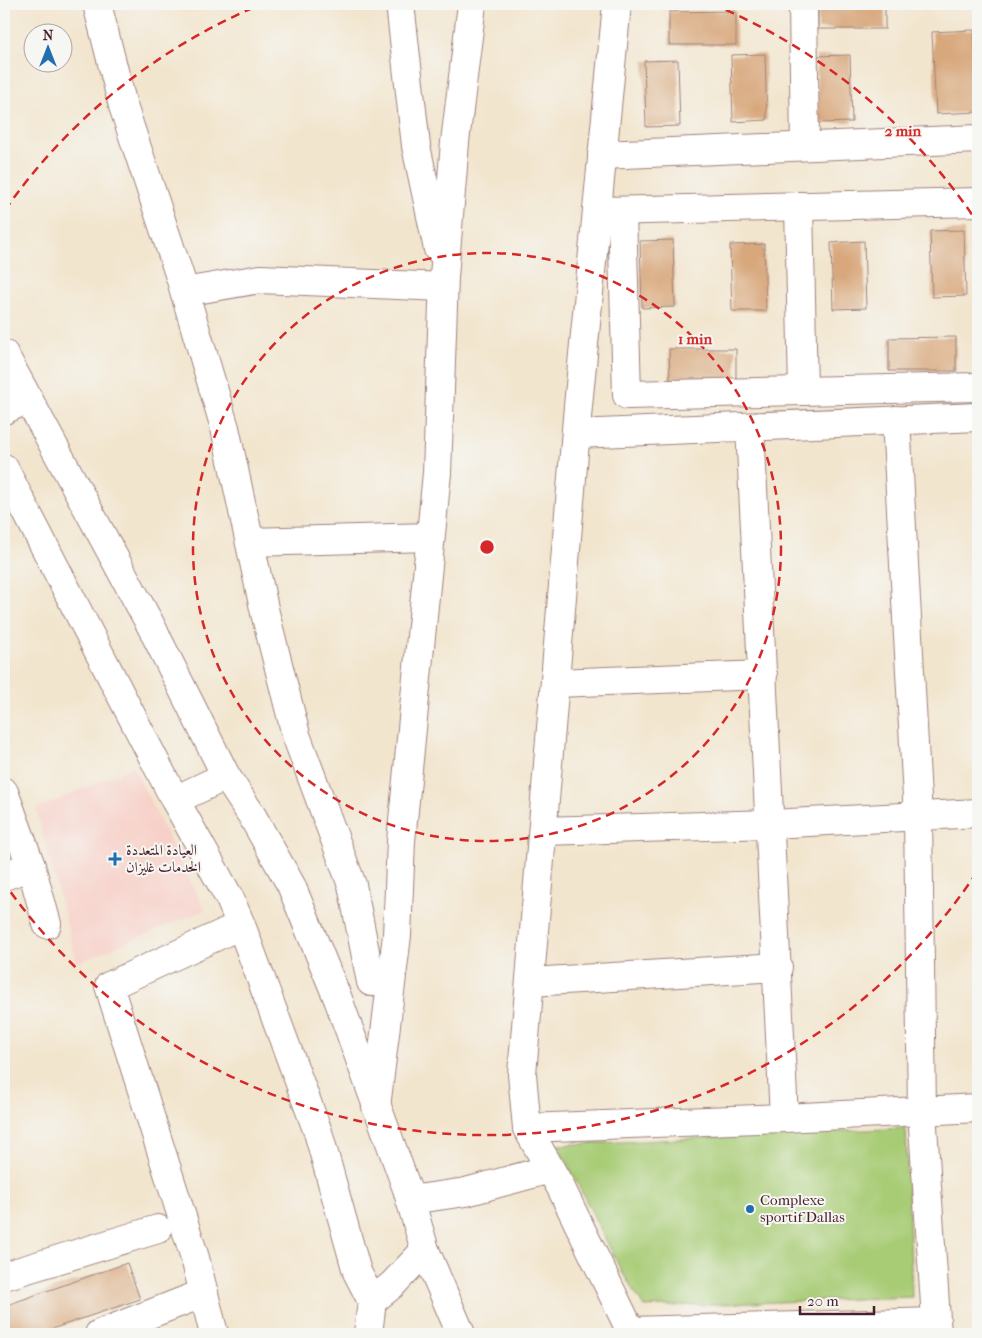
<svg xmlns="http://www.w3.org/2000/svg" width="982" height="1338" font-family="'IM FELL French Canon',Amiri,serif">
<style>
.built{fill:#f7d1c9}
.green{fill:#a8cc76;stroke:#797650}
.building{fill:#d8a77c}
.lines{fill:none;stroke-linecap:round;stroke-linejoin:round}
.minor-casing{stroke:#9e827c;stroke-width:30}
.minor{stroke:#fff;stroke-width:28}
.ring{fill:none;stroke:#d62828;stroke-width:2.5;stroke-dasharray:9 6}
.poi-dot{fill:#1f6fb2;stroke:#f6f6f2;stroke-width:2}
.labels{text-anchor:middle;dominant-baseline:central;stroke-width:4;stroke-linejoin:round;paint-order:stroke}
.poi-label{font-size:15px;fill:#4a1f2b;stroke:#f6f6f2;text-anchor:start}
.centre{fill:#d62828;stroke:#f6f6f2;stroke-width:2.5}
.ring-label{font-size:15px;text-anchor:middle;font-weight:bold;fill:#d62828;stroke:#f6f6f2;stroke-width:4;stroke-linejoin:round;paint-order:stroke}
</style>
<rect width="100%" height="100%" fill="#f6f6f2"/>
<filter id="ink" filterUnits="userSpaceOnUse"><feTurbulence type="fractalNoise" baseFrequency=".02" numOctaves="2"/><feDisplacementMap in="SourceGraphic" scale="10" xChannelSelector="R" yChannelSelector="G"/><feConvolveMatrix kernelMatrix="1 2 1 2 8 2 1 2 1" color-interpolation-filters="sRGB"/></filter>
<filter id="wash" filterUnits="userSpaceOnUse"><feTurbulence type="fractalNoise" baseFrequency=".0096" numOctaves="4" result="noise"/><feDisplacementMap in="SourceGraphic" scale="20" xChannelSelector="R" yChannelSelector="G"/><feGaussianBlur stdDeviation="1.12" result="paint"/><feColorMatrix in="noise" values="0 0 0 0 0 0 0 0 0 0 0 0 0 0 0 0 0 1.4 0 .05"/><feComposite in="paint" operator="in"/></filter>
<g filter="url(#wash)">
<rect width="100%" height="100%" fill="#f2e5ce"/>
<polygon class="built" points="133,767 205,910 77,963 36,809"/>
<polygon class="green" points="906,1128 912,1297 644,1307 622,1272 558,1145"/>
<g id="blocks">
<g class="building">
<rect x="818" y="4" width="67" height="25"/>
<polygon points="736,11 736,45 669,45 669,12"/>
<polygon points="974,30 978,112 936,114 932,32"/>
<polygon points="765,54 767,120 733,122 731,55"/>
<polygon points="850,55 852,122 818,123 816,56"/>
<polygon points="678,60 680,126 646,127 644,61"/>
<polygon points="964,230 966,296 932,297 930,231"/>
<polygon points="673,240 675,307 642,308 640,241"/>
<polygon points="864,241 866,308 833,309 831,243"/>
<polygon points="764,244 766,311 732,311 730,245"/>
<polygon points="956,337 956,371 889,371 889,338"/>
<polygon points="669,349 736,349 736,382 670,382"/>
<polygon points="127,1263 140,1299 37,1334 4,1334 4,1306"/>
</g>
</g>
</g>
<g filter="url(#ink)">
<use href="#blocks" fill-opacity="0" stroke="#9e827c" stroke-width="1"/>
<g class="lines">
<g class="minor-casing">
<g id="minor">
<polyline points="97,4 123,106 180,277 225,428 265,613 296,735 352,885 371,982"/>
<polyline points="400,4 416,146 438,249"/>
<polyline points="617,4 578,406 522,1074 527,1128 560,1186 632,1334"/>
<polyline points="803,4 805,146"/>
<polyline points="602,155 978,139"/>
<polyline points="799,206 803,391"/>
<polyline points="605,211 978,202"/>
<polyline points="622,211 627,395 978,387"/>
<polyline points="184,292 260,279 443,287"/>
<polyline points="4,354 150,624 226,776 251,814 291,885 338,999 407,1189 425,1250 461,1334"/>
<polyline points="4,410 28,399"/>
<polyline points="896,420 918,816 922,1112 937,1334"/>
<polyline points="750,427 784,1118"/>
<polyline points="576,434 978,417"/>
<polyline points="4,468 175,800 230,899 241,925 318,1132 357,1272 372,1301 368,1334"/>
<polyline points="250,542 430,537"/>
<polyline points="555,683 763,675"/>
<polyline points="4,792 31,866 47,924"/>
<polyline points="175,800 226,776"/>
<polyline points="543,831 771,824 978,813"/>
<polyline points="4,876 31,866"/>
<polyline points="530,982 778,967"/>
<polyline points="376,1107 397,935 401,841 437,473 444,277 455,142 472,4"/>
<polyline points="527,1128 784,1118 978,1108"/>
<polyline points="410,1200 466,1192 550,1169"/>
<polyline points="4,1276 158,1229"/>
<polyline points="372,1301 392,1285 425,1250"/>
<polyline points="631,1331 936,1322"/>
<polyline points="99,1334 204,1293"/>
<polyline points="214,1334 195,1258 109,986 241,925"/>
</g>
</g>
<use href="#minor" class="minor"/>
</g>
</g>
<g class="ring">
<circle cx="487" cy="547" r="294"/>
<path d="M977 872A588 588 0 0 1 5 884M5 210A588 588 0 0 1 262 4M712 4A588 588 0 0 1 977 222"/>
</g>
<g class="poi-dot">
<path d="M112.5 851.5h5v5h5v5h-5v5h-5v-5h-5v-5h5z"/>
<circle cx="750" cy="1209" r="5"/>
</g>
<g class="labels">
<g class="poi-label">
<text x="126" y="850">العيادة المتعددة<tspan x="126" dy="17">الخدمات غليزان</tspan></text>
<text x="760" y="1200">Complexe<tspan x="760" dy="17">sportif Dallas</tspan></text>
</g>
</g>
<circle cx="487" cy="547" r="8" class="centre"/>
<g class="ring-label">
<text x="903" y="136">2 min</text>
<text x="695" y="344">1 min</text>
</g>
<rect width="982" height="1338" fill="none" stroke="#f6f6f2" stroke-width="20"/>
<g transform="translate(48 48)"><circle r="24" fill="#f6f6f2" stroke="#b1a0a2"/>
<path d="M0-4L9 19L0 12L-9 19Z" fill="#1f6fb2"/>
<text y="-8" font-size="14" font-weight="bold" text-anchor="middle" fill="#4a1f2b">N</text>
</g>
<path d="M800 1306v8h74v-8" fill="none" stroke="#4a1f2b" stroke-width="2.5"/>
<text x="807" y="1306" font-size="15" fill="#4a1f2b" stroke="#f6f6f2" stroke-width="4" paint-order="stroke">20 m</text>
</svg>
